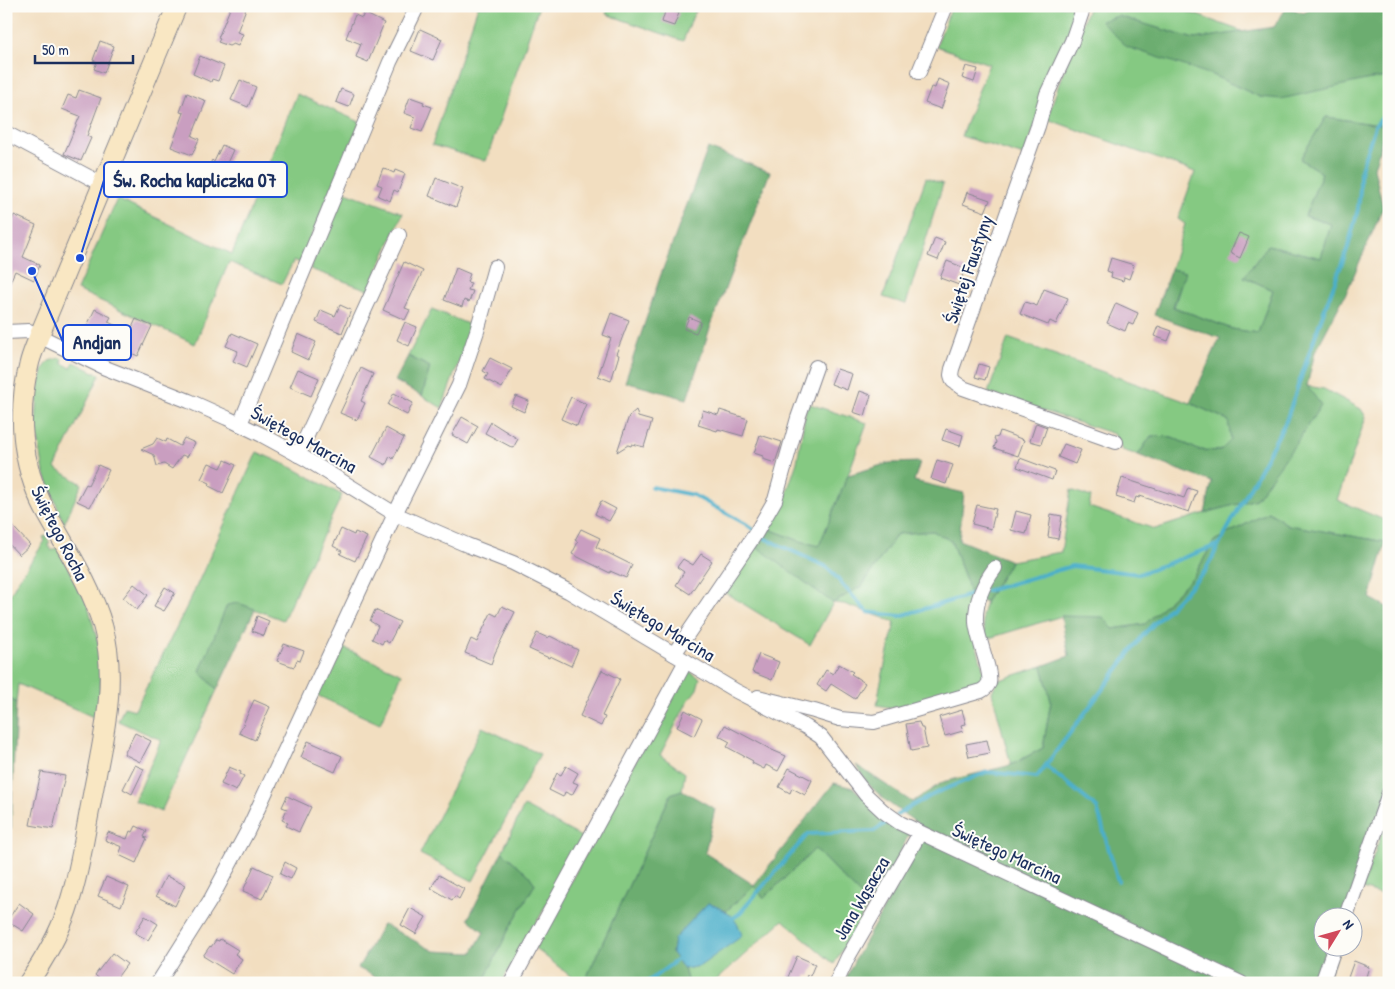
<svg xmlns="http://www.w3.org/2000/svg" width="1395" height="989" font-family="'Patrick Hand',sans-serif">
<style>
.green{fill:#85c982;stroke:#507c70}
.forest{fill:#6cad70;stroke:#446e67}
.water{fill:#4bafca;stroke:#336f94}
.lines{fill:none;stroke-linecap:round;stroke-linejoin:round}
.stream{stroke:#4bafca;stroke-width:4}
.building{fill:#c99ec0}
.street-casing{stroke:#86868f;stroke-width:16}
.secondary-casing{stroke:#86868f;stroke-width:21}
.street{stroke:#fff;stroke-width:14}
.secondary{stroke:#f9e7c3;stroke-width:19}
.labels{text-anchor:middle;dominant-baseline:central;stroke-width:4;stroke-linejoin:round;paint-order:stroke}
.street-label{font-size:19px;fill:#1b2f5e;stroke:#fdfcf7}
.leader{fill:none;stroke:#1d4ed8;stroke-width:2}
.callout-dot{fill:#1d4ed8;stroke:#fdfcf7;stroke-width:2}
.callout{fill:#fdfcf7;stroke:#1d4ed8;stroke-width:2}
.callout-label{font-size:20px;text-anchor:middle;font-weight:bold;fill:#1b2f5e}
</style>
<rect width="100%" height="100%" fill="#fdfcf7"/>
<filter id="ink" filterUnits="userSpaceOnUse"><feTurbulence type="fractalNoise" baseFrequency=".02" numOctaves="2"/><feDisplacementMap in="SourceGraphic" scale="10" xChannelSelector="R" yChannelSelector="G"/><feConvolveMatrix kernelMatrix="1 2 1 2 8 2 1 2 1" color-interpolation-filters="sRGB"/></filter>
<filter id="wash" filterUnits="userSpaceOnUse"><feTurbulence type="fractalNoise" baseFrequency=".0096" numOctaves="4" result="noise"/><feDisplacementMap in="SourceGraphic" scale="20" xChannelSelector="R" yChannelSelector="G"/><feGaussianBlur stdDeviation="1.12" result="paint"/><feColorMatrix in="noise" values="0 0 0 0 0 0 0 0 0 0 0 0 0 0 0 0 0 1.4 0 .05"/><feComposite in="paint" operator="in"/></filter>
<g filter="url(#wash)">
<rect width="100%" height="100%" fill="#f2dec0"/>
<g class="green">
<polygon points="478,6 539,6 486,161 432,145"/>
<polygon points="609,6 697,6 683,41 606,14"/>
<polygon points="952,6 1078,6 1024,156 961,136 989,64 936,46"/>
<polygon points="1089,6 1172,6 1244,32 1194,39 1118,16 1212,75 1260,97 1370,79 1389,77 1389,125 1386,126 1326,117 1300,159 1322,173 1305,216 1331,224 1321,258 1268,245 1244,277 1273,290 1258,333 1232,329 1174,307 1185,272 1171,269 1185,224 1178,219 1195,172 1047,119 1061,78"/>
<polygon points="297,94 360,122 300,263 294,260 282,284 229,262 195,344 77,290 117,199 232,254"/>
<polygon points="926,178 943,184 906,304 883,297"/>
<polygon points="343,191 403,213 369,290 310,269"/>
<polygon points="432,309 475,327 455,372 442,408 422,396 430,367 408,356"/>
<polygon points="1008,338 1190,403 1228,420 1232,440 1220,451 1198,450 1172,437 1151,436 1138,455 1122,450 1114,434 988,393"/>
<polygon points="60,358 63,359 62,363 71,368 74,362 100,375 55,468 82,484 64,524 44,472 36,426 38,390 44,368 49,361"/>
<polygon points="1307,386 1324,389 1361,409 1366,417 1337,500 1389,522 1389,533 1386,542 1288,525 1269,512 1214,541 1194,576 1145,624 1113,629 1062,616 986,639 982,616 986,601 1011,561 1061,552 1071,490 1091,497 1089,507 1155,529 1205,513 1256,499"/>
<polygon points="807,403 867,423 848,475 819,546 800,541 764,527 776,506 786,495 797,462"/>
<polygon points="257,452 293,468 342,495 283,620 238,603 200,671 217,690 161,812 135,801 161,740 118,721 124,707 135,710 192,596"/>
<polygon points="933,531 951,541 968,585 971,602 967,613 985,675 981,683 899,709 877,705 880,686 895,622 844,604 833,603 810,645 724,592 753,544 862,586 897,534"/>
<polygon points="46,536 50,543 48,544 52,551 56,548 59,549 88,605 101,654 101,681 98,719 18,684 16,703 6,695 6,602 17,582 45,541 43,537"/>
<polygon points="337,645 402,674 380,724 314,694"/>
<polygon points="1042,666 1051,701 1043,748 1011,765 992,692 997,681"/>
<polygon points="685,669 700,678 697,689 688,701 660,755 685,773 682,790 671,794 584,983 579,983 535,948"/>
<polygon points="482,727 540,754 473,881 420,854"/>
<polygon points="524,806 585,839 501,983 483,983 508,931 535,884 528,874 502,852"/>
<polygon points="1389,812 1389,897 1362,889"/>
<polygon points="815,849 869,904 834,964 783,920 713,983 688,983 684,969 700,966 739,927 726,911 754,885 765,897"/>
</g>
<g class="forest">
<polygon points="1312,6 1389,6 1389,77 1370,79 1281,99 1260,97 1212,75 1127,47 1101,21 1118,16 1194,39 1274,27 1287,7 1304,13"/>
<polygon points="1326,117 1386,126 1374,168 1383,208 1347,291 1315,352 1307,386 1321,405 1299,439 1256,499 1205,513 1212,482 1138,455 1151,436 1172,437 1198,450 1220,451 1231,440 1228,420 1190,403 1220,338 1154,315 1171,269 1185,272 1173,307 1232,329 1258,333 1273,290 1244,277 1268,245 1321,258 1331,224 1305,216 1322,173 1300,159"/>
<polygon points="708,148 770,172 710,328 687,399 625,382 660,277"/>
<polygon points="408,356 430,367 422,396 395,381"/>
<polygon points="920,462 914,481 964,493 959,540 1011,561 986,601 971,602 968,585 951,541 933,531 897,534 862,586 833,603 753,544 764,527 800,541 819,546 848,475 889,463"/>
<polygon points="1269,512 1288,525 1386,542 1370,598 1389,608 1389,796 1349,916 1322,916 1322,946 1339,947 1326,983 844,983 855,959 928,831 886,801 867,783 856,765 912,802 943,782 1011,765 1043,748 1051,701 1042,666 1069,656 1061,616 1103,617 1113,629 1145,624 1194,576 1214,541"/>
<polygon points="238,603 255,609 217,690 200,671 227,605"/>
<polygon points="6,695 16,703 11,829 6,835"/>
<polygon points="834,783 853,788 909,834 898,857 869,904 815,849 764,898 754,886 726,911 708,903 674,939 672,953 684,969 688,983 584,983 671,794 682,790 715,809 705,853 754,885"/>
<polygon points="502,852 528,874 535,884 508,931 483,983 387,983 358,968 383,924 434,951 472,953 484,932 468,919"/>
</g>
<path class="water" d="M 708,903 C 725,910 737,916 742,936 L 700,966 L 684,969 L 672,953 L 674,939 Z"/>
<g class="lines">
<g class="stream">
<polyline points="652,487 693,495 746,524 766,539 827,567 867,612 900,616 977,593"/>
<polyline points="986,591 1072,566 1139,574 1218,545"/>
<polyline points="1046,766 1097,808 1118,881"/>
<polyline points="897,815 915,804 938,792 987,772 1037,777 1144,634 1205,571 1286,421 1321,319 1348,247 1358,209 1360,190 1360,172 1375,126 1389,110"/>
<polyline points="730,920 739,914 808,834 874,831 890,820"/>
<polyline points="646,983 681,957"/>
</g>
</g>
<g id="blocks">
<g class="building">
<polygon points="231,6 247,6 237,32 243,34 238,46 233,44 229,46 218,42 220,39 218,38"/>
<polygon points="666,8 679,13 674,26 662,22"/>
<polygon points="364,13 384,23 368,62 356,57 361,44 346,38 355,15 362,18"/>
<polygon points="420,29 442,39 433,60 411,51"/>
<polygon points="100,41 114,46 104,73 94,69 97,62 93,60"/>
<polygon points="200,56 224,66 218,81 212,79 211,82 193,74"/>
<polygon points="966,66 978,69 974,82 962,78"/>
<polygon points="938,79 950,84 941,109 925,103 931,87 935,88"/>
<polygon points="240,80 256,87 248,107 231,100"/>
<polygon points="341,89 354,94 349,107 336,102"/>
<polygon points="79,90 101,98 87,136 91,138 81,161 64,154 80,116 62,109 68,95 76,98"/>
<polygon points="187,93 206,101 192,136 199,139 192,155 171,147 184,113 180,112"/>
<polygon points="410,97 424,102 423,104 432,107 422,132 411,128 415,117 404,113"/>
<polygon points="222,145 233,150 221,176 207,170 212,160 214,162"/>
<polygon points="383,168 394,173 395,170 405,174 398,192 394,190 390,201 378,196 382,186 377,184"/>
<polygon points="436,178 463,189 456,207 429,196"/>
<polygon points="967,192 990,200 985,212 963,204"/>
<polygon points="14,215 36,225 23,257 40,265 34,280 15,271 6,291 6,235"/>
<polygon points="1239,233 1249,237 1240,258 1230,253"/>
<polygon points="935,238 945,242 938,260 928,256"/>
<polygon points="1111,258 1134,265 1129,279 1124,277 1123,281 1111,277 1112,273 1107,271"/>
<polygon points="947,261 965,268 959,285 940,278"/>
<polygon points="404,262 423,271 405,308 410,310 405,320 383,310"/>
<polygon points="456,268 470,274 467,282 471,283 468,290 473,291 469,302 464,300 462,307 444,300"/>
<polygon points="1044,289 1068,298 1056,324 1050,321 1048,325 1020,314 1025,302 1037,306"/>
<polygon points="1116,303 1138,313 1133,325 1128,323 1125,331 1107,323"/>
<polygon points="340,305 351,310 342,333 316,322 321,310 335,316"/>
<polygon points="95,309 111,317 108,322 130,332 136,319 152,326 138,356 122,349 125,344 103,333 102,335 86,328"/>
<polygon points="611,313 629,320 616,354 619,355 611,381 598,376 611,338 603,335"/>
<polygon points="689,317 701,322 696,333 684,329"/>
<polygon points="405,322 417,327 409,346 397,340"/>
<polygon points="1158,326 1172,331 1168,341 1154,336"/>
<polygon points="232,333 257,344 247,367 233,361 238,351 226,346"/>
<polygon points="298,334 316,342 308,360 291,352"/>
<polygon points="490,358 512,369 502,388 485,379 488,374 483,371"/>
<polygon points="979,364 989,367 985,380 975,377"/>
<polygon points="361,368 373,374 361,401 365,403 357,420 340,413"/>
<polygon points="298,369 319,378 311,396 290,387"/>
<polygon points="837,369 852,374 847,390 831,384"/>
<polygon points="860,391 871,395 865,416 853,412"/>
<polygon points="394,393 413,403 407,415 388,405"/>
<polygon points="516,396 529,401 524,412 511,406"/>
<polygon points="571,397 586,404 577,426 561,419"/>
<polygon points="636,410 638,417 652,421 644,447 632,444 631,446 628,445 617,452 629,416"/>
<polygon points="703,410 718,415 720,410 748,419 743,436 718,429 717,431 698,425"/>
<polygon points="462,417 478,426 468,444 452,435"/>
<polygon points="491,422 518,439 513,448 485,433"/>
<polygon points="1036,423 1047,427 1041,444 1030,441"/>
<polygon points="386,428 404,438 393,459 390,456 386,465 371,457"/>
<polygon points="946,429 963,435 960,446 942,440"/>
<polygon points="1000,431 1024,440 1018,456 994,448 996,442 994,438 998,437"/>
<polygon points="760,435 782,442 775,463 763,459 763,456 754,453"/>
<polygon points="157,438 166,442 167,439 180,446 184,438 195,443 187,457 182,455 172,469 164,464 157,466 154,455 141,449 153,444"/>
<polygon points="1064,444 1081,450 1075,464 1058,457"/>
<polygon points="1020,458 1055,471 1052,480 1017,467"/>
<polygon points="225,460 236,465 223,493 209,486 210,483 201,479 209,463 221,468"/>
<polygon points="937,460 953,465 946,484 931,479"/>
<polygon points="98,465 109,470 90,507 77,501 86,484 88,485"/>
<polygon points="1122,478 1184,498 1188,488 1197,491 1189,512 1140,496 1139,498 1136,497 1134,503 1116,497"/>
<polygon points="601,501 616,509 609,521 595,514"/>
<polygon points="977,505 996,509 991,529 972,524"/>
<polygon points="1016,511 1031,515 1026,534 1011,530"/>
<polygon points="1051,514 1062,516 1058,539 1048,537"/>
<polygon points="6,519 30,545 19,555 6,541"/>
<polygon points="341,529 354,535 355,532 367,537 355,561 340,554 342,551 333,546"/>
<polygon points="581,529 600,538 596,547 632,565 626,578 610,571 610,573 572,554 578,542 575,540"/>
<polygon points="701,554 712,561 690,594 676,585 684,572 677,567 683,559 693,565"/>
<polygon points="134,584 148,595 137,610 123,598"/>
<polygon points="165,587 175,593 164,611 154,606"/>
<polygon points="502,606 515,612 495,653 491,664 465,653 471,639 477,642 491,613 497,616"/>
<polygon points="375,610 400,622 389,643 384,640 382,644 372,639 378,626 370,621"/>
<polygon points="257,616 269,621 264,636 252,631"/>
<polygon points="537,633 548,638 550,636 578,650 571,666 550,656 549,658 529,649"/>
<polygon points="284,644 304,651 300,661 297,660 294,667 277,661"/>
<polygon points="759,654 779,662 772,680 752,672"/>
<polygon points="839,664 853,672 851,674 865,683 855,699 831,684 826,691 817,685 826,670 833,674"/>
<polygon points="602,670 620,679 602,716 605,717 601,726 580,716"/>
<polygon points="254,700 270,707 255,740 239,733"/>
<polygon points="685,710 702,719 694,736 677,727"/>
<polygon points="962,710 966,724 961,725 963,731 945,736 939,717"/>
<polygon points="919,722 921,728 923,728 927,748 911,751 906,724"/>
<polygon points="725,725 772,750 786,756 778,771 766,765 764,769 752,763 753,761 727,747 730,742 719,736"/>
<polygon points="135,733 151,741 140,762 124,754"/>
<polygon points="987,740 990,753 969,757 966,744"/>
<polygon points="308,741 342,756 335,772 301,757"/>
<polygon points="135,765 144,769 132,794 123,789"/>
<polygon points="566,766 578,773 573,782 578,784 572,795 565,792 563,797 549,790 557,773 561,775"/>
<polygon points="229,767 241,772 240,774 244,776 236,791 221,784"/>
<polygon points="789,768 812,780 805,795 792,788 790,793 779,787"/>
<polygon points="41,772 65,776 53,829 30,825"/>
<polygon points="287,796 311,807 299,832 286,826 288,823 282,820 287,809 282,807"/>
<polygon points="136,826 147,831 144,837 147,838 136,863 119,855 122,847 105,840 108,832 127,839 130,831 133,832"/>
<polygon points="285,862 296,868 291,879 280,874"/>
<polygon points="254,866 273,875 262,899 243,891"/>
<polygon points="439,875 464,889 459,899 455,896 452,900 431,888"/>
<polygon points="166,876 185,885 175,906 156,896"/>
<polygon points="106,877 129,887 121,906 98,896"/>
<polygon points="19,903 34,914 23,931 7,921"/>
<polygon points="410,908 426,917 416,934 401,925"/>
<polygon points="145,916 158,924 148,940 135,933"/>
<polygon points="220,939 238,950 235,954 242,959 232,974 203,956 210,946 211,947 216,940 219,941"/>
<polygon points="112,953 127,964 113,983 104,983 95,975"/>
<polygon points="797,956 815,964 810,976 807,975 804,983 788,977"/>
<polygon points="1354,961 1369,967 1364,983 1346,983"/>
</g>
</g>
</g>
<g filter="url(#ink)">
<use href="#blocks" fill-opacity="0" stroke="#86868f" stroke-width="1"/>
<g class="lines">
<g class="street-casing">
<g id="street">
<polyline points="1084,6 1072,41 1047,94 1038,126 952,369 951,375 953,381 963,388 1116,442"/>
<polyline points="919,72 946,6"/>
<polyline points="6,133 102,184"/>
<polyline points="6,332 29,331 103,367 189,401 227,418 262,435 306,459 395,514 467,545 513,563 568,591 736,691 806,727 821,737 866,795 883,811 900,823 1241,983"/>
<polyline points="240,424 390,62 415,11"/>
<polyline points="298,455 399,235"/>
<polyline points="674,654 756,533 775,500 798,418 816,367"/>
<path d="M 758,697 L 814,711 L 840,719 L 874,722 L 981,691 C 985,689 987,687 989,683 C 992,671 977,638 976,622 C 975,602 983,584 995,568"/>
<polyline points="1346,916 1389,793"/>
<polyline points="158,983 211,899 247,832 395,514 459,385 477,331 495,267"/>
<polyline points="511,983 686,661"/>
<polyline points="836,983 848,957 920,833"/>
<polyline points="1322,983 1335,946"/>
</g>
</g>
<g class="secondary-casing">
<path id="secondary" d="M 28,983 C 44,960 58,936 67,910 C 79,875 84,839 91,803 C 101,746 119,684 103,627 C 91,584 65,547 44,508 C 21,464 17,412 29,365 C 31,355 36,345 39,336 L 177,6"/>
</g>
<use href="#street" class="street"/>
<use href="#secondary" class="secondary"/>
</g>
</g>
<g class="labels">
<g class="street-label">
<text transform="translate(968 269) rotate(-71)">Świętej Faustyny</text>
<text transform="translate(304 439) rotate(29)">Świętego Marcina</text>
<text transform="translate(60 533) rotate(63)">Świętego Rocha</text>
<text transform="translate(663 626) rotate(31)">Świętego Marcina</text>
<text transform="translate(1007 853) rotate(25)">Świętego Marcina</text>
<text transform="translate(861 898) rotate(-60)">Jana Wąsacza</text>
</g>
</g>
<path class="leader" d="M80 258L104 180M32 271L63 342"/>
<g class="callout-dot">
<circle cx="80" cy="258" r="5"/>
<circle cx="32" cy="271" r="5"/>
</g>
<g class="callout">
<rect x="104" y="162" width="183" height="35" rx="5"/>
<rect x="63" y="325" width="68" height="35" rx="5"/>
</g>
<g class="callout-label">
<text x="195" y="187">Św. Rocha kapliczka 07</text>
<text x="97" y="349">Andjan</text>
</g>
<rect width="1395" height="989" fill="none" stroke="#fdfcf7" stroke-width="25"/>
<g transform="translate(1338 932) rotate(53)"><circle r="24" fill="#fdfcf7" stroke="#a3aaba"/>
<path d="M0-4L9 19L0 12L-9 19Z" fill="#d1495b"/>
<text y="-8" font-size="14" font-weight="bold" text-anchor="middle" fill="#1b2f5e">N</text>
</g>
<path d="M35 55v8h98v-8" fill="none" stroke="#1b2f5e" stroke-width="2.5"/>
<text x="42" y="55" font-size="15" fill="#1b2f5e" stroke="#fdfcf7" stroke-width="4" paint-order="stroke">50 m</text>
</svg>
